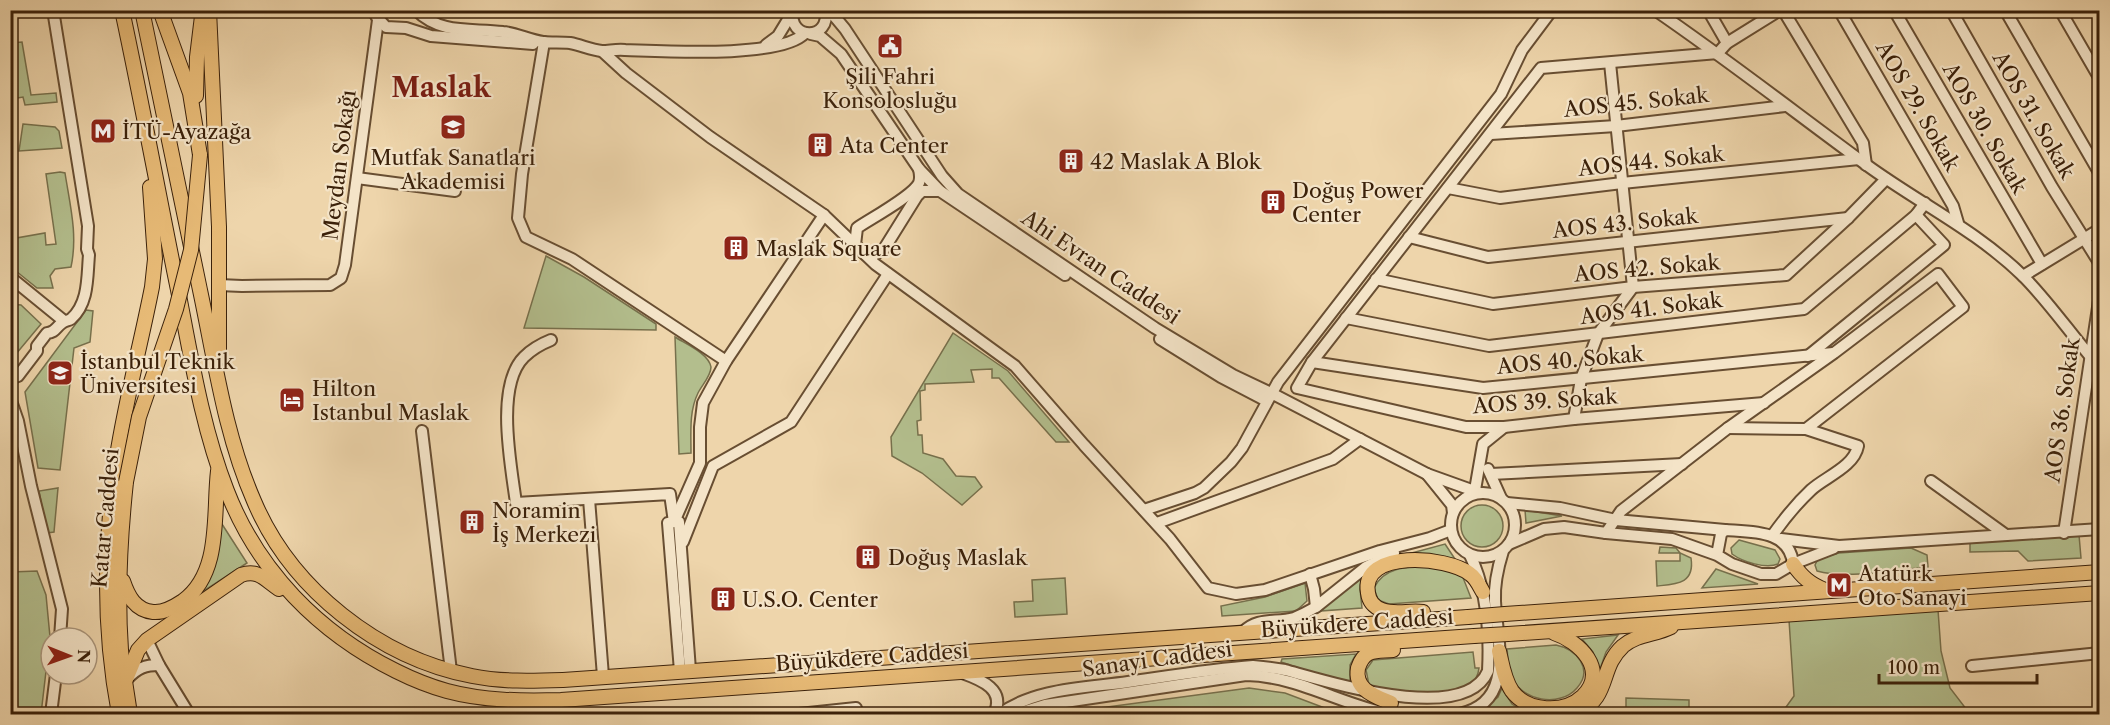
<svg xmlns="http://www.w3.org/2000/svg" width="2110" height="725" font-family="'Libre Caslon Text',serif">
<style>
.green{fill:#b3be8d;stroke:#77704c;stroke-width:1.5}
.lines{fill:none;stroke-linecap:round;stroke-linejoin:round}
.minor-casing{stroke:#684e32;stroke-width:14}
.major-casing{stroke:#3b210a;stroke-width:16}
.minor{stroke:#f4e4c8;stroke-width:10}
.major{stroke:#e7ba76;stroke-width:14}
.major-bridge-casing{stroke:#3b210a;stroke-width:16;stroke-linecap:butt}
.major-bridge{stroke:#e7ba76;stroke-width:14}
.labels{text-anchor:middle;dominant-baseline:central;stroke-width:4.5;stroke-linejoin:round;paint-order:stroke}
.poi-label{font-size:21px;fill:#3b210a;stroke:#f4e4c8;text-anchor:start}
.street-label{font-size:21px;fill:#3b210a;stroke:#f4e4c8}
.district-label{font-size:27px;font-weight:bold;fill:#7a1f14;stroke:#f4e4c8}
</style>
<rect width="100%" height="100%" fill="#eed5ab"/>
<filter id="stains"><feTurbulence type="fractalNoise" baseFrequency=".00333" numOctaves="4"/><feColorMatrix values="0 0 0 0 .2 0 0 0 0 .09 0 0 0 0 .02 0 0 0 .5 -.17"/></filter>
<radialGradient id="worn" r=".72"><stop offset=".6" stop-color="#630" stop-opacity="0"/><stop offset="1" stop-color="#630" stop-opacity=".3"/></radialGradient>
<g class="green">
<polygon points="22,42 31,95 56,93 57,102 25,105 23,97 11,99 11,43"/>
<polygon points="23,124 55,127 59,131 62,148 19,151"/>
<path d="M 60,172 L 65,173 C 70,205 78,235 71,267 L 55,269 L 50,276 L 53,288 L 37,288 L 11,267 L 11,239 L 45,233 L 46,245 L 56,244 L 46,174 Z"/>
<polygon points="546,256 584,277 656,324 656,330 524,328"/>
<polygon points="10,304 21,305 41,324 11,360"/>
<polygon points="86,310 93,311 90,342 74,348 60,470 38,468 25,392"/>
<polygon points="953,333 1008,371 1069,442 1056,442 999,378 992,378 992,369 971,370 974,382 925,384 925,390 920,391 921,420 917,421 918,435 922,435 923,453 943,459 956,476 975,477 982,487 962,505 922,473 892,456 891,437"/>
<path d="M 675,337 C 686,344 709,354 711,367 C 711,376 702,385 698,393 C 689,411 691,433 691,453 L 679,454 Z"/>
<polygon points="58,488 54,532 47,533 39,491"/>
<circle cx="1482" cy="526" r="21"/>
<polygon points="1525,510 1562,516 1526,523"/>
<polygon points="220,521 247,563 196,596"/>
<polygon points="2079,535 2081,558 2028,561 2018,551 1970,552 1970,540"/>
<path d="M 1739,540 L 1775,550 L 1780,559 L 1778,564 C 1766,569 1743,562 1732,554 L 1731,548 Z"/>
<polygon points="1445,544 1455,559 1427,554 1408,554"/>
<path d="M 1660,547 L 1676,548 L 1680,553 L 1691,558 C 1695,584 1676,584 1657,586 L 1656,561 L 1680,561 L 1680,553 L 1659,553 Z"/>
<path d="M 1911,548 L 1927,555 L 1928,567 C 1897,570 1846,579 1817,571 L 1815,565 L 1818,559 L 1839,553 Z"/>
<path d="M 1437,566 L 1462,575 L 1471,598 L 1389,604 L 1378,600 L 1374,588 C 1385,564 1414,567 1437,566 Z"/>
<polygon points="1716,569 1758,584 1702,588"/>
<polygon points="37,571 46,595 50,637 41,714 11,714 11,572"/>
<polygon points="1361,576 1360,589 1362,608 1320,611"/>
<polygon points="1065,578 1067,614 1015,617 1014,602 1033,601 1032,580"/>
<polygon points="1305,583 1307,601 1296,611 1222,616 1221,606 1265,597"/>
<polygon points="1938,610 1941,651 1950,688 1970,714 1781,714 1794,696 1789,620"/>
<polygon points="1618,635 1606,652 1600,669 1597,668 1593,652 1582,639"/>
<path d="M 1556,645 C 1576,649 1594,669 1577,688 C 1560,708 1521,701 1511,676 C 1508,668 1508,658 1507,649 Z"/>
<path d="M 1473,652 L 1475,668 L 1479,668 C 1475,708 1404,692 1378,689 L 1369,685 L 1366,670 L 1373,660 Z"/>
<polygon points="1356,654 1350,665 1350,685 1281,662 1282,659"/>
<polygon points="1249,688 1285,693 1338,713 1055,714"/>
<polygon points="1502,688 1512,704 1524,712 1478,714 1498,697"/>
<polygon points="1626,698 1689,700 1689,714 1626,714"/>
</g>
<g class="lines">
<g class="minor-casing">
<g id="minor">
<path d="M 416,10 C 441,35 471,28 503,32 C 516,33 529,40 543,42 C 552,43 561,42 570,43 C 581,45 591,50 602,51 C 609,51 617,49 625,50 C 660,51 781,59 805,33"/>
<path d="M 793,10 C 787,41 832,41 825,10"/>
<polyline points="826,10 835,17 845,29 942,176 958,194 1155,328 1233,375 1271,393 1427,474 1480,493"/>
<path d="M 1655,10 C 1728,60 1797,114 1868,166 C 1919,203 1977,231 2023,276 C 2047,300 2068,330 2090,356"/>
<polyline points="1708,10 1727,43"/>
<polyline points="1783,10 1863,143 1866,165"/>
<polyline points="1839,10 1953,206 1958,223"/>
<polyline points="1894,10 2042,264"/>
<polyline points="1951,10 2052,187 2100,264"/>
<polyline points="2005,10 2100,174"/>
<polyline points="2060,10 2100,79"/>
<polyline points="376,16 386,27 406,28 431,36 533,44"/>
<polyline points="811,34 820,36 841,54 919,169 940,191 1065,275"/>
<polyline points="544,42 522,174 518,218 526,237 572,259 726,361"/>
<polyline points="766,45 778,36 792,13"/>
<polyline points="602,51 626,73 710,137 824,215 875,264 1015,366 1084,445 1170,539 1208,588 1236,594 1265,590 1380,551 1430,538 1451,530"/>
<polyline points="1491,134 1616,126 1785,106"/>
<polyline points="357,178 455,191"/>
<polyline points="1448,188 1500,198 1622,183 1859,159"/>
<polyline points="1409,237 1488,257 1848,218"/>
<path d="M 855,245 L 857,228 C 870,219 913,196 919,183 C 921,178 920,174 919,169"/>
<polyline points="865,254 872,256 884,249 917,196 922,191 940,191"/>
<polyline points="2023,276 2100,229"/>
<polyline points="10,277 64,321"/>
<polyline points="1376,279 1493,304 1633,287 1786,275 1848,218 1886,179"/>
<polyline points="219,285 242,286 330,285 341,278 345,265 378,20 377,10"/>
<polyline points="1346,318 1489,346 1804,309 1916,215 1925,203"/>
<polyline points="1160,339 1221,377 1267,401"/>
<path d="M 551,340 C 541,344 532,349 524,357 C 495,386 511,465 516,503 L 670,494 L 674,522 L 679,522 L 690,670"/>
<polyline points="1808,356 1944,245 1916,215"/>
<polyline points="1312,362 1483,388 1833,353"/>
<path d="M 10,379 L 18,376 L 37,351 L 37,346 L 47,333 C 55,333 56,327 62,323 C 66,320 68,321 71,319 C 89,303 87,277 89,255 L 87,249 L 88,226 L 53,10"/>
<polyline points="10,398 18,421 31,486 62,609 60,638"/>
<polyline points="1764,403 1574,419 1504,427 1466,427 1297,388 1312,362 1541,68 1718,53 1727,43 1780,10"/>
<polyline points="1574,419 1581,379 1598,334 1633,287 1610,63"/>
<path d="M 1728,428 L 1806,429 L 1858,446 C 1854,467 1825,477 1811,490 C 1796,504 1784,519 1772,536"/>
<polyline points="422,431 451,671"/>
<polyline points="1488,469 1501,498"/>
<polyline points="1427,474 1452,505 1453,513"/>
<polyline points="1491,474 1682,464"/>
<polyline points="1931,481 2006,535"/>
<polyline points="1475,490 1483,444 1504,427"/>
<circle cx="1483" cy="525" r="32"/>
<polyline points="589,499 603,676"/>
<polyline points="1507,503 1560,508 1616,520 1725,530"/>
<polyline points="1144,510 1195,493 1204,488 1231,462 1242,448 1278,382 1501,94 1522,50 1552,10"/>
<polyline points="1157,523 1333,459 1360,439"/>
<polyline points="1606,533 1621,511 1728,428 1834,353 1938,274 1963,307 1806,429"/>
<polyline points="2064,533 2100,294"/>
<polyline points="1781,539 1839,546 2100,529"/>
<polyline points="683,542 713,466 791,422 888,274"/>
<path d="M 1509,544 L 1544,529 L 1564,527 L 1606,533 L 1672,539 L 1717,555 L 1732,564 L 1761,574 L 1776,574 L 1793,564 C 1790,530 1752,532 1725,530 L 1721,534 L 1717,555"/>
<polyline points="1793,564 1834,548"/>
<polyline points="1310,574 1314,589 1316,607"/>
<path d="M 1243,632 C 1258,617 1275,623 1294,618 C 1301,615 1309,611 1316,607 L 1366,567 L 1394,553"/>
<polyline points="159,665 189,714"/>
<polyline points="1972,666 2100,653"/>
<polyline points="680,671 668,523 674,522 700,463 700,427 703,403 726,361 824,215"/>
<path d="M 962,673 C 982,680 1006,690 994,714"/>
<path d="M 128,678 C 138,668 145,665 159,665 L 147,640"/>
<polyline points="51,714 56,674"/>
<polyline points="799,714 856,708 857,714"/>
<path d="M 1000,714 C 1035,688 1086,688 1128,682 C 1170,676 1211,669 1253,666 C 1264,667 1274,668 1285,670 C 1333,683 1465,725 1488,671 C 1490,633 1487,590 1470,555"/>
<path d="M 1016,714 L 1045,705 L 1246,675 C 1297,676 1340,704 1389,714"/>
<path d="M 1459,714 C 1516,703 1497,641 1495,601 C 1494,584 1498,567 1503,551"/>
</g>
</g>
<g class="major-casing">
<g id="major">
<path d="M 122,10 C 142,103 159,197 178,290 C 191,357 202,427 227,491 C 258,571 319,633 396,671 C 412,679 429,686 447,691 C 484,701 523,701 561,700 L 1474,636"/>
<path d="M 142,10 C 162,104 181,197 200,290 C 215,361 225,435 254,501 C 291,589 379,658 472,676 C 502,682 532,681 563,680 L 1468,617"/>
<polyline points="160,10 190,93 200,155"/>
<polyline points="209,10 219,227 219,357"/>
<polyline points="196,96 197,57 202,16"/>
<path d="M 126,482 C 120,538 117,594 121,650 C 123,671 127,693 130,714"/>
<path d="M 1793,564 C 1802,577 1810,584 1825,590"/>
<path d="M 123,581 C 128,596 135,610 153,612 C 164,613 174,607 183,601 C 222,573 213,513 218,471"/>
<path d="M 1423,612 C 1410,610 1395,615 1382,610 C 1374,607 1369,601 1368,593 C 1360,549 1447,556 1470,574 C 1476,578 1479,585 1483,592"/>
<polyline points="1505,614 2100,572"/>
<polyline points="1508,634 2100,593"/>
<path d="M 1499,651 C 1502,664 1504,679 1512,691 C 1527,712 1564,714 1583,696 C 1609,670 1579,641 1554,633"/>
<path d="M 126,679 L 138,650 L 147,640 L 241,575 C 259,569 265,580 279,589"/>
<path d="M 1391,703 C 1375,696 1354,690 1358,668 C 1360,662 1363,656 1369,653 C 1376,650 1385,651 1393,650"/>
<path d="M 119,714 C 103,630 104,541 117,456 C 126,399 141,343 152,287 L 155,259 L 150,187"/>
<path d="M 1576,714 C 1612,696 1598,669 1623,646 C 1637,634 1655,635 1671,627"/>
</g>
</g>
<use href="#minor" class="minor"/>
<use href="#major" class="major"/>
<g class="major-bridge-casing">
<g id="major-bridge">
<polyline points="126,482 139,417 176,309 191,250 200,155"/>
<polyline points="1468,617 1505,614"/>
<polyline points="1474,636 1508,634"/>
</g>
</g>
<use href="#major-bridge" class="major-bridge"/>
</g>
<defs>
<g id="civic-square" transform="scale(1.35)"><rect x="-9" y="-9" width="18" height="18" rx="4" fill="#8f2418" stroke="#f4e4c8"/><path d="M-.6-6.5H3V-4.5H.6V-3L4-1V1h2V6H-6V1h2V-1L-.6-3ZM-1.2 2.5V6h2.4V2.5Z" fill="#fff"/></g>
<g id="university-square" transform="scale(1.35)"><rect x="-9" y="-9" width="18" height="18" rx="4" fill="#8f2418" stroke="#f4e4c8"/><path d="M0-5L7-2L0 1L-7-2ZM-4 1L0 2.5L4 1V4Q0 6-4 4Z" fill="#fff"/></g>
<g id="metro-square" transform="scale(1.35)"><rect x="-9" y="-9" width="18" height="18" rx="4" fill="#8f2418" stroke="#f4e4c8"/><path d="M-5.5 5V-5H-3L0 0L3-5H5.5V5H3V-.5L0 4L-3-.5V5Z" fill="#fff"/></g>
<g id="building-square" transform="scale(1.35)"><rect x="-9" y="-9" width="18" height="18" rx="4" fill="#8f2418" stroke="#f4e4c8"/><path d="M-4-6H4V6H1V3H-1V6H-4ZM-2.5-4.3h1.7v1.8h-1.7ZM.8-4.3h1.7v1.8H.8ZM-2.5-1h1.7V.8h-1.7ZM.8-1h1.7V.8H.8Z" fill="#fff"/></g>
<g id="hotel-square" transform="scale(1.35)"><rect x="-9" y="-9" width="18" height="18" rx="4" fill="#8f2418" stroke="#f4e4c8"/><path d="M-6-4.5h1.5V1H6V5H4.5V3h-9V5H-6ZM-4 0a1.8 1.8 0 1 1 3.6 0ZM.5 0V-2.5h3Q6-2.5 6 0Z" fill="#fff"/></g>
</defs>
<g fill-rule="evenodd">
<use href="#civic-square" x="890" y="46"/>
<use href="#university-square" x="453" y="127"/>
<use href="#metro-square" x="103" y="131"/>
<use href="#building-square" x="820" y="145"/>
<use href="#building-square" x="1071" y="161"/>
<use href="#building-square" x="1273" y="202"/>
<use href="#building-square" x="736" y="248"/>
<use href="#university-square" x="60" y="373"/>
<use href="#hotel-square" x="292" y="400"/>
<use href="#building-square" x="472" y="522"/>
<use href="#building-square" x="868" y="557"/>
<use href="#metro-square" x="1839" y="585"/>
<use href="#building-square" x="723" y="599"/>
</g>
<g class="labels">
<g class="poi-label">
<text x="890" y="76" text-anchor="middle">Şili Fahri<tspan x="890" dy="24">Konsolosluğu</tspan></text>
<text x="122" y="131">İTÜ-Ayazağa</text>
<text x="840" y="145">Ata Center</text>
<text x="453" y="157" text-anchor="middle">Mutfak Sanatlari<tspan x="453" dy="24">Akademisi</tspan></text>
<text x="1090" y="161">42 Maslak A Blok</text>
<text x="1292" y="190">Doğuş Power<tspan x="1292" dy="24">Center</tspan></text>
<text x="756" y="248">Maslak Square</text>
<text x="80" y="361">İstanbul Teknik<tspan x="80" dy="24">Üniversitesi</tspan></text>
<text x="312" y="388">Hilton<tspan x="312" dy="24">Istanbul Maslak</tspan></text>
<text x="492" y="510">Noramin<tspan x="492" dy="24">İş Merkezi</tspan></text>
<text x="888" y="557">Doğuş Maslak</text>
<text x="1858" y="573">Atatürk<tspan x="1858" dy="24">Oto Sanayi</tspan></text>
<text x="742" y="599">U.S.O. Center</text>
</g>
<g class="street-label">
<text transform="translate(1636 102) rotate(-6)">AOS 45. Sokak</text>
<text transform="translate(1918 106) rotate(60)">AOS 29. Sokak</text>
<text transform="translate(2034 115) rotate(60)">AOS 31. Sokak</text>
<text transform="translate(1985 128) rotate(60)">AOS 30. Sokak</text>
<text transform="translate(1651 161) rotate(-6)">AOS 44. Sokak</text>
<text transform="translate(339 165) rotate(-83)">Meydan Sokağı</text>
<text transform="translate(1625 223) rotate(-6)">AOS 43. Sokak</text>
<text transform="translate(1101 267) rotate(34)">Ahi Evran Caddesi</text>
<text transform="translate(1647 268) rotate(-5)">AOS 42. Sokak</text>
<text transform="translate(1651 308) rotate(-7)">AOS 41. Sokak</text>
<text transform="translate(1570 360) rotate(-5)">AOS 40. Sokak</text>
<text transform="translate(1545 401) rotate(-4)">AOS 39. Sokak</text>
<text transform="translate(2062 410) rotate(-82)">AOS 36. Sokak</text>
<text transform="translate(105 518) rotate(-85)">Katar Caddesi</text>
<text transform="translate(1357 623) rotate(-4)">Büyükdere Caddesi</text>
<text transform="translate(872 657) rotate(-4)">Büyükdere Caddesi</text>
<text transform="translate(1157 659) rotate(-8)">Sanayi Caddesi</text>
</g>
<g class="district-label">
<text x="441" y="87">Maslak</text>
</g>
</g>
<rect width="2110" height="725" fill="none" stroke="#eed5ab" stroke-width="36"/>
<rect x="12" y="12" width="2086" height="701" fill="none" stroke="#3b210a" stroke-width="3"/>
<rect x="18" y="18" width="2074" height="689" fill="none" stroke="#3b210a" stroke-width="1.5"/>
<g transform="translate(69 656) rotate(91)"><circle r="28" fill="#f4e4c8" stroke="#aa967c" stroke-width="1.5"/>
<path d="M0-4.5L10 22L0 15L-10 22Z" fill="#8f2418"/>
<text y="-9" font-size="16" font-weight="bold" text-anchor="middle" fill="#3b210a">N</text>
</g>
<path d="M1879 674v9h158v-9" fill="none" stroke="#3b210a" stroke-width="3"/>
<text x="1888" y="674" font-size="18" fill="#3b210a" stroke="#f4e4c8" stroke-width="4.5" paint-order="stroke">100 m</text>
<rect width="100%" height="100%" filter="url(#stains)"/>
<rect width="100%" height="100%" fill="url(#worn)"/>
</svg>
